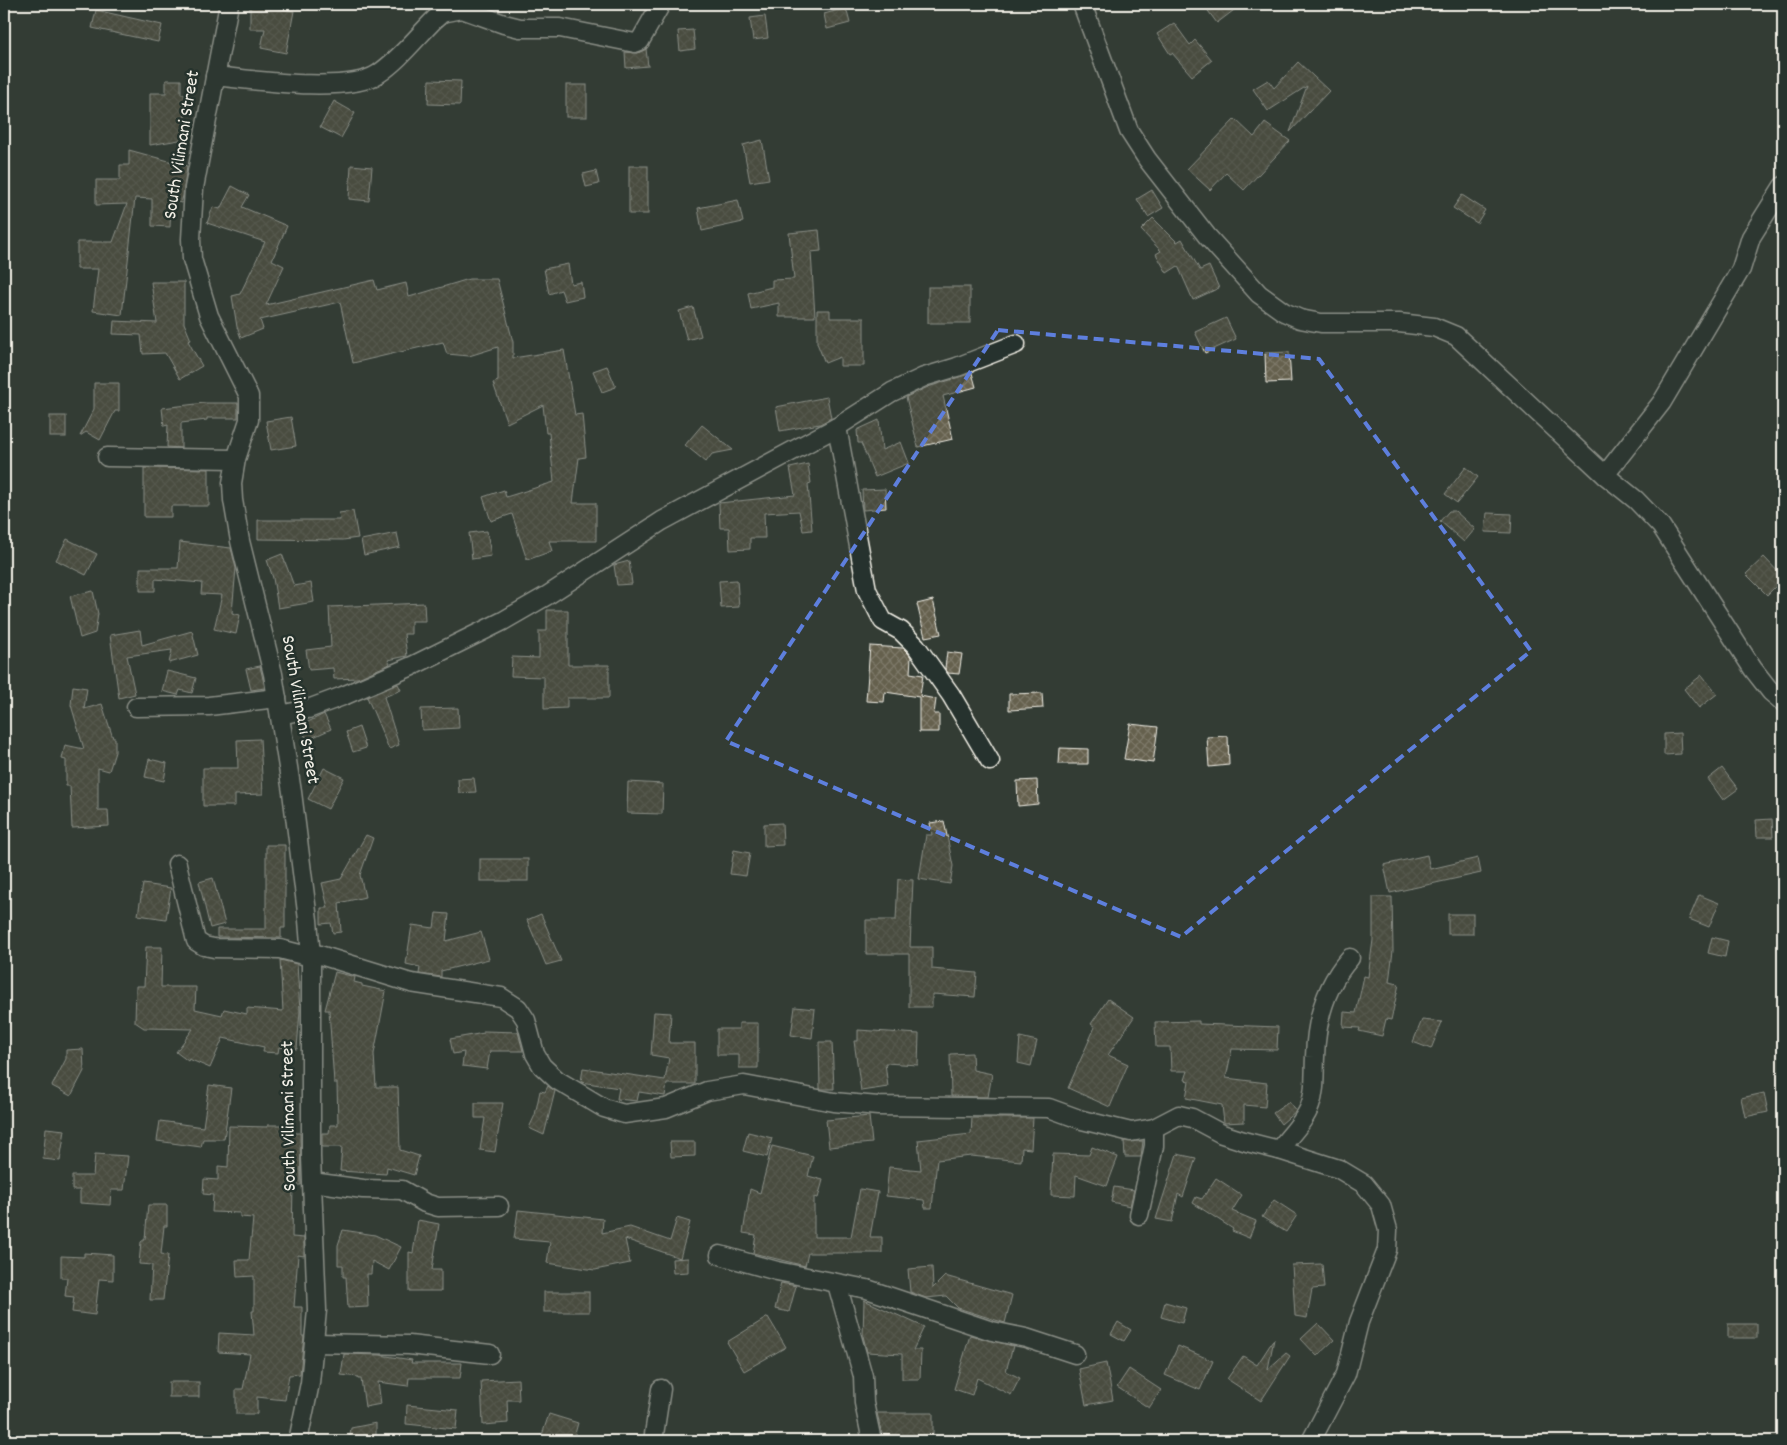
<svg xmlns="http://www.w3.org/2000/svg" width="1787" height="1445" font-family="Dekko,sans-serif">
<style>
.building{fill:url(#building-cross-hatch);stroke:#f4f1e8}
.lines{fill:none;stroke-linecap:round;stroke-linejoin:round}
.minor-casing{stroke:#f4f1e8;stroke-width:21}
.minor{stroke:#26332d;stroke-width:18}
.marked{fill:none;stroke:#5e7fdd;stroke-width:4;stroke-dasharray:10 6;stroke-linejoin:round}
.labels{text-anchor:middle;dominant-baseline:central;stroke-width:5;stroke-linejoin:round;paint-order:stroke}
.street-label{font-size:19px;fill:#f4f1e8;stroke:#26332d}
</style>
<defs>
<pattern id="building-cross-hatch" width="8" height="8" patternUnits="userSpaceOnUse" patternTransform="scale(1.25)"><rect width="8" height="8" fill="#65614e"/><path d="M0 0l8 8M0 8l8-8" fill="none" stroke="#7c7868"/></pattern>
</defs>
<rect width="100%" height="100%" fill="#333c34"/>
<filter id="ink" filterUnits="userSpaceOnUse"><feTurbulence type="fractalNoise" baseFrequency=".02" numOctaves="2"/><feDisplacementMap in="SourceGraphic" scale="10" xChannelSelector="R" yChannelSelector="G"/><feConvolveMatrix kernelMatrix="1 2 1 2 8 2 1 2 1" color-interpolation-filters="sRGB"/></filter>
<g filter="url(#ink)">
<g class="building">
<polygon points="250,4 264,4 264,6 294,11 286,53 261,48 265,29 250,29"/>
<polygon points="1203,4 1242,4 1217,23"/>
<polygon points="846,8 850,23 827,29 824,14"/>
<polygon points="96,10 162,25 158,42 92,28"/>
<polygon points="765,16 768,38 753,40 750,18"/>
<polygon points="1174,23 1190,45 1195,40 1212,60 1192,76 1172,53 1170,54 1157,34"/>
<polygon points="693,30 695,49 680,51 678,31"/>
<polygon points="646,49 648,66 626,68 625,52 638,53"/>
<polygon points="1298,62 1329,91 1290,132 1307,86 1268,111 1253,89 1268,80 1274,88"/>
<polygon points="166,80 181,80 181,94 185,94 185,139 150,145 150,93 166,93"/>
<polygon points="429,80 461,81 460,105 428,104"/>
<rect x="566" y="85" width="21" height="32"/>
<polygon points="334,101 355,113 341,138 320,127"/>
<polygon points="1235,119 1254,137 1265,123 1290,141 1244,190 1226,173 1210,190 1187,169"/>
<polygon points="762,140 769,179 750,182 743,145"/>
<polygon points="129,150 187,166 183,196 181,203 171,200 170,227 152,226 152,199 135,198 122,315 93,311 98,269 77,269 77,242 113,242 127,204 96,205 96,180 120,180 120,165 129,165"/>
<polygon points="351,165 372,167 369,201 349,199"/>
<rect x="629" y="166" width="19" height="48"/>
<polygon points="596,171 599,184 586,187 583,174"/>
<polygon points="232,186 249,195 242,207 287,226 272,260 284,266 266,305 374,280 377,290 406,283 409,297 469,279 497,279 513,342 513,358 564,350 575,415 582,414 586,457 579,458 573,503 596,503 596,541 549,541 552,551 527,560 512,514 491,521 483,497 504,490 506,497 554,482 549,433 546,433 543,405 507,423 493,383 498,381 498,347 469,356 447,354 443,342 353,363 340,302 260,320 263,329 241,338 237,327 232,296 240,294 265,242 207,223 213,207 220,209"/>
<polygon points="1152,190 1163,208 1148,217 1137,199"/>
<polygon points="1462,195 1485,210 1477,223 1453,208"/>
<polygon points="738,200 743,222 702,231 698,208"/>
<polygon points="1153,218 1177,242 1182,239 1200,270 1209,266 1219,288 1193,300 1178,266 1167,273 1156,254 1161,251 1141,230"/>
<polygon points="819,230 821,251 811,252 815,317 779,317 779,303 751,309 748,293 772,287 772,280 794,279 789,233"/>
<polygon points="568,264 571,284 581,282 583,297 565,301 561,290 549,294 544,269"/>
<polygon points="151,282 184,282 184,323 191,340 188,341 202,366 180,379 165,353 143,354 141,335 113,334 114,321 157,323"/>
<rect x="928" y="287" width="42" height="36"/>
<polygon points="693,307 701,336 687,340 679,311"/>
<polygon points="817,310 830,310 830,318 864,318 864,366 840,366 840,357 825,363 817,343"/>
<polygon points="1226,318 1236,339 1205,353 1195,332"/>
<polygon points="1289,352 1291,382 1266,383 1265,353"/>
<polygon points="607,366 616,387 602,392 593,371"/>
<polygon points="972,373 976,387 943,396 953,439 918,447 906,397 928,387"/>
<polygon points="94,383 119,383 119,411 115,411 100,440 86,432 80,436 94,409"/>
<polygon points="827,397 831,418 820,424 780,431 776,407"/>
<polygon points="205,403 238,403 238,418 207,418 207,420 181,423 181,448 167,447 168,425 164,426 162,408"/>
<rect x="50" y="416" width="16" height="21"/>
<polygon points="291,417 296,446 271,450 266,421"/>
<polygon points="879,420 882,450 901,442 909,463 875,477 861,443 858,443 857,430"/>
<polygon points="702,425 733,450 712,454 706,462 685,445"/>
<polygon points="808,464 811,483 808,484 812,530 803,531 799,511 764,513 765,538 750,538 750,549 730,550 729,528 720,528 719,503 795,495 790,468"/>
<polygon points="1466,467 1478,477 1457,503 1445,494"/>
<polygon points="144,468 209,469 209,506 171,506 171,517 144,517"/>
<polygon points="885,489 886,508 863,510 862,490"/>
<polygon points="353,511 358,538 343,540 258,539 258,520 340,520 339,513"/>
<polygon points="1449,511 1455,511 1475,529 1464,542 1440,521"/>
<polygon points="1487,513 1512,514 1511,533 1485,532"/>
<polygon points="487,531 491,556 472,559 469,533"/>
<polygon points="397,533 400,547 364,555 361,540"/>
<polygon points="67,539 97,554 86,575 56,560"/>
<polygon points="180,542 231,548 236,568 232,613 240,615 236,634 214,629 222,595 201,594 202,583 155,579 155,591 140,591 140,568 178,568"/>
<polygon points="282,554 294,586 311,583 314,602 278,608 273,578 267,560"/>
<polygon points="1764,557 1783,577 1783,579 1767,595 1746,574"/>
<polygon points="629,561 632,584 617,585 614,565"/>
<polygon points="737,580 739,607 721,608 719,581"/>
<polygon points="93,591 98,614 95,633 80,638 70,596"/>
<polygon points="933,600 941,634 925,637 917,604"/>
<polygon points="424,603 425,621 411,621 411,634 404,634 407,656 388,660 390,664 358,678 334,679 333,668 309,670 306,650 331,647 329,607"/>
<polygon points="547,610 568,610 568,665 609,665 609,698 567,698 567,708 544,709 544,677 511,676 512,657 539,658 539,631 547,631"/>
<polygon points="140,630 142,645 192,631 198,655 169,663 172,650 127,656 135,694 119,698 110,635"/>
<polygon points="870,646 903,648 908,653 911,657 910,673 923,675 920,696 936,699 934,714 939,714 939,732 919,732 919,697 885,692 884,702 866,701"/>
<polygon points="947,652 962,654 959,674 948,673 945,668"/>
<polygon points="260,666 265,688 251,690 246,669"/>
<polygon points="167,671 196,678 192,693 180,690 178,695 162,691"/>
<polygon points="1702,675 1717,694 1699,708 1684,689"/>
<polygon points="398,684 401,690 384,697 399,745 389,749 367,697"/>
<polygon points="73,686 87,688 84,709 102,704 113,738 115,738 115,752 109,771 98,768 98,810 108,810 109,826 72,828 70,786 66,786 66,760 62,759 65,745 84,749 71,705"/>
<polygon points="1042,693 1043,708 1009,710 1009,694"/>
<polygon points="458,708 459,728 422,730 421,709"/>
<polygon points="324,714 331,729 307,740 300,726"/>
<polygon points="1130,724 1158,727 1153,763 1124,759"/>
<polygon points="359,727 366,748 353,752 346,732"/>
<polygon points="1680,733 1681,754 1664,755 1664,734"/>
<polygon points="1228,736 1229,765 1209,767 1207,737"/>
<polygon points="260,739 263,794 235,795 235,806 203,806 203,768 238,768 237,740"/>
<polygon points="1060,748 1088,749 1088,764 1059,764"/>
<polygon points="149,759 167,763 164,781 145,777"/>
<polygon points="324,768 344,778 328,809 308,799"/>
<polygon points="1722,768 1738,789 1723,800 1708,779"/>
<polygon points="474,778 476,792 459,793 458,779"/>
<polygon points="1037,780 1038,804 1018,806 1017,781"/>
<polygon points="628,782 663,784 662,814 627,813"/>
<polygon points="1772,819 1773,837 1757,837 1756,820"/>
<polygon points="944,821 953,866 950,884 919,879 926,835 932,835 930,823"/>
<polygon points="782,823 783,845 764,846 764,824"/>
<polygon points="366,835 373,838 360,875 365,897 339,903 341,932 333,933 331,923 321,924 321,908 328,908 322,883 341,879"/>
<polygon points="266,845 285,845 285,928 281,928 281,938 217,937 217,929 266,929"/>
<polygon points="734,850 750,853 746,876 730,874"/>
<polygon points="1427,855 1430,869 1478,858 1481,873 1390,893 1384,865"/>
<rect x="480" y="859" width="48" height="22"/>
<polygon points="213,878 225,924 210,928 199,882"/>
<polygon points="898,879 913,880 910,947 932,947 932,969 977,973 975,997 932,994 932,1007 909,1007 909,954 866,954 866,920 896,920"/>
<polygon points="143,884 171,888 166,919 138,915"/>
<polygon points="1699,895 1719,903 1709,927 1689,919"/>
<polygon points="1373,897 1392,897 1393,951 1389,982 1399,984 1391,1020 1386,1019 1382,1036 1359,1031 1360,1028 1343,1027 1344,1012 1356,1013 1364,976 1368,977 1373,940"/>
<polygon points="436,913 449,914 446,941 481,932 489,959 441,971 441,977 419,974 420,967 406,964 412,925 434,928"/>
<polygon points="541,914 561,961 546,965 527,920"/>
<rect x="1448" y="914" width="25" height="20"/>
<polygon points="1712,937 1728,941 1725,957 1708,953"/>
<polygon points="146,947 162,947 161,987 196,987 195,1009 222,1015 224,1009 247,1014 247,1008 283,1011 280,960 297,964 300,1011 297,1049 279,1047 278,1053 263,1052 264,1047 223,1038 210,1068 189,1059 188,1061 176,1052 193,1029 144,1028 135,1022 136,986 144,986"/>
<polygon points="335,972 355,977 354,982 362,984 362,986 386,991 374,1054 376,1087 398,1087 400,1150 419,1156 414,1175 387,1167 386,1174 340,1171 342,1147 322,1147 322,1133 329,1133 330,1125 338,1125 337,1083 334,1083 329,1010 325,1010"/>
<polygon points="1108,999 1134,1017 1108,1055 1128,1064 1110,1107 1068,1088 1095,1027 1091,1024"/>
<polygon points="795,1007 815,1009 812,1038 791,1035"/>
<polygon points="654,1012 671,1013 669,1043 695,1043 695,1084 667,1084 665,1096 639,1092 637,1101 617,1099 619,1088 581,1082 583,1068 665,1080 669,1058 651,1055"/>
<polygon points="1422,1020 1442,1022 1431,1049 1413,1042"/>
<polygon points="1199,1021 1199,1024 1278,1027 1277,1050 1232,1049 1226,1078 1267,1083 1265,1107 1244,1105 1244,1122 1224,1123 1222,1105 1186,1098 1189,1081 1185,1080 1188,1071 1171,1071 1170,1047 1156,1047 1155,1022"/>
<polygon points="739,1023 758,1023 758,1068 739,1068 739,1055 717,1055 717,1029 739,1029"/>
<polygon points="858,1030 919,1034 918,1065 885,1063 888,1087 861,1091 854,1041 858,1041"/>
<polygon points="484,1031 518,1032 523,1051 490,1051 487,1069 462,1066 464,1052 453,1054 450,1039 484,1033"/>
<polygon points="1020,1037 1037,1041 1031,1066 1018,1063"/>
<polygon points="819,1042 832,1042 834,1089 820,1089"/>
<polygon points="83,1049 84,1071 71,1096 52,1086 66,1059 66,1050"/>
<polygon points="972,1053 973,1070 992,1074 988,1097 951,1096 950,1054"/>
<polygon points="209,1085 231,1088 224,1139 203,1139 201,1147 157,1141 160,1121 203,1127"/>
<polygon points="548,1086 555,1091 544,1135 529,1128 535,1115 540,1091 545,1092"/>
<polygon points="1764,1093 1768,1112 1745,1117 1741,1098"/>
<polygon points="1289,1102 1296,1111 1281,1124 1273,1113"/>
<polygon points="475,1103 503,1103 495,1152 480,1150 485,1118 475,1118"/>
<polygon points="869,1116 872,1143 829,1147 826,1120"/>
<polygon points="972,1118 1033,1118 1031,1149 1022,1148 1021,1161 971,1156 937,1160 932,1208 925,1208 924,1200 886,1196 889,1167 921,1170 918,1140 971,1134"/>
<polygon points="268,1125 285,1125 285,1133 300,1133 301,1185 293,1185 292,1237 304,1238 304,1256 298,1255 294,1307 302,1307 302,1336 304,1336 300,1374 289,1375 285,1400 257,1397 257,1414 236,1414 236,1389 243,1389 250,1354 218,1352 219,1333 254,1335 252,1311 254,1311 254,1276 237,1277 236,1260 249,1260 253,1218 240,1217 240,1213 212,1212 213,1195 203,1194 204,1179 218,1180 218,1166 228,1167 229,1126 268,1127"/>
<polygon points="46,1128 65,1130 60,1161 43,1159"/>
<polygon points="748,1132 772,1138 767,1157 743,1151"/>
<polygon points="1124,1141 1143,1141 1141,1157 1125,1157"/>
<polygon points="670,1142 695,1142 695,1156 671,1157"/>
<polygon points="772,1146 813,1156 808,1176 823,1180 818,1198 814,1197 814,1237 851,1237 860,1189 878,1192 870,1237 882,1237 882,1253 808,1253 805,1266 753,1253 756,1235 743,1233 750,1189 760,1193"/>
<polygon points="1092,1147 1118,1157 1107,1186 1076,1175 1075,1196 1051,1195 1053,1154 1089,1155"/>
<polygon points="95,1154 128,1156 124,1190 111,1190 110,1205 80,1203 80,1190 72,1190 72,1176 93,1176"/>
<polygon points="1177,1154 1196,1158 1183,1197 1178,1194 1172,1222 1156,1219"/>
<polygon points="1216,1178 1242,1195 1232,1211 1256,1221 1249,1238 1232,1231 1233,1229 1193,1203 1196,1197 1202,1199"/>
<polygon points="1114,1187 1134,1190 1130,1206 1111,1202"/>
<polygon points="1274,1200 1297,1215 1286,1232 1262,1217"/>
<polygon points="148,1205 167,1205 167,1226 164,1226 161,1254 168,1255 163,1300 150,1300 152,1265 139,1264 141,1242 145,1239"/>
<polygon points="518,1210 603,1219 602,1233 630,1227 670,1241 677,1218 690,1222 680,1258 625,1239 630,1263 595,1270 547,1263 550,1242 514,1239"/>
<polygon points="418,1220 439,1224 432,1270 441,1270 441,1291 409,1291 409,1252 413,1253"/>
<polygon points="343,1230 375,1235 401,1247 389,1270 372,1261 371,1274 367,1274 368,1307 348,1308 346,1277 343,1277 343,1265 338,1265 338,1245"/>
<polygon points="84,1253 113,1255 113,1280 99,1279 95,1315 72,1312 74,1297 65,1296 67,1278 61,1278 61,1256 84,1257"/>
<polygon points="688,1258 688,1272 673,1273 672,1259"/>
<polygon points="1322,1264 1324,1288 1312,1289 1307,1318 1295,1316 1292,1265"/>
<polygon points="932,1267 933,1288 945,1276 1012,1295 1005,1323 958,1308 946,1296 926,1298 910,1292 908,1269"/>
<polygon points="781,1283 796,1286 789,1312 775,1309"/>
<rect x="544" y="1292" width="45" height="20"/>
<polygon points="864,1300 924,1327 913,1350 921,1350 920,1379 902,1379 902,1354 867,1352 863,1336"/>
<polygon points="1165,1302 1186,1308 1182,1323 1161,1317"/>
<polygon points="768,1317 786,1347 744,1371 727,1342"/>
<polygon points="1118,1322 1131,1330 1124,1341 1111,1334"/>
<polygon points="1318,1323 1334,1340 1317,1356 1301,1339"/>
<rect x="1728" y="1324" width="29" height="14"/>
<polygon points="970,1335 1013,1346 1006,1371 1020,1378 1011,1395 977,1378 972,1395 954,1389"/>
<polygon points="1274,1339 1268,1369 1286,1353 1290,1356 1261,1401 1227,1379 1243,1356 1257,1365"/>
<polygon points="1178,1346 1213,1361 1200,1390 1165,1375"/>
<polygon points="344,1354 380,1355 412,1360 411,1363 462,1363 460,1378 409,1378 408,1386 378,1382 381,1404 365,1407 361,1379 358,1379 358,1377 341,1375"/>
<polygon points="1106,1363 1113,1400 1086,1405 1079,1369"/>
<polygon points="1129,1369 1161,1390 1149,1408 1117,1387"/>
<polygon points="518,1379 519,1400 507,1400 508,1423 483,1425 481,1381"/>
<rect x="169" y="1382" width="30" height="15"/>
<polygon points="407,1405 458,1410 456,1429 406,1424"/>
<polygon points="877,1413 933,1413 933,1435 882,1435"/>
<polygon points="549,1414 578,1423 573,1441 540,1441"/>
<polygon points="376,1423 376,1441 349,1441 351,1428"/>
</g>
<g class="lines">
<g class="minor-casing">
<g id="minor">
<polyline points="229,4 194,188 191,239 192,259 209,316 249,396 249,420 236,459 232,483 233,500 240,541 273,674 292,792 308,920 311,957 311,1157 317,1310 310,1383 298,1441"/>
<polyline points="1082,4 1129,131 1147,159 1207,236 1259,294 1284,312 1300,319 1321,323 1399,323 1434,327 1456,336 1605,475 1636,500 1661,526 1753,669 1771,692 1783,702"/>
<path d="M 215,76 C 252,80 348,94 378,74 C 399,60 416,38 434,20 L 442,13 L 462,9 L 504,24 L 520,28 L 560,28 L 635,43 L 640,41 L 661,4"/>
<polyline points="837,427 867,590 883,621 901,631 916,646 951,695 990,761"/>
<polyline points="107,457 236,459"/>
<polyline points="1605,475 1662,402 1741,269 1751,237 1783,186"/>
<polyline points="136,707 209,706 277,698"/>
<polyline points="280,715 308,709 343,696 412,666 503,621 548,595 662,521 837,427 892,392 924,377 957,367 1016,344"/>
<polyline points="177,864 196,941 204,946 214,948 280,949 311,957"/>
<polyline points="310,952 411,983 501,997 518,1008 526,1020 535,1054 542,1066 557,1080 604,1108 624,1114 666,1108 707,1091 744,1085 834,1102 878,1106 1049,1108 1082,1120 1131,1132 1154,1128 1179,1115 1192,1118 1222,1134 1247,1142 1279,1150 1339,1169 1364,1184 1381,1205 1388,1230 1387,1250 1359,1322 1346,1374 1311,1441"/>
<path d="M 1279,1150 C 1289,1136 1305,1121 1310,1106 C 1316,1090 1314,1073 1315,1057 C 1316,1020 1325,986 1350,958"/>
<polyline points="312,1182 363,1189 402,1190 425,1203 438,1207 499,1206"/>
<polyline points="1139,1215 1154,1146 1154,1128"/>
<polyline points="720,1255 777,1271 867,1289 992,1331 1026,1338 1075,1354"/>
<polyline points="837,1284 863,1376 864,1403 872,1441"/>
<polyline points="315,1343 409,1345 490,1354"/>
<polyline points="653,1441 661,1389"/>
</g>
</g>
<use href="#minor" class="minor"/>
</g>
</g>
<path d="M0 0H1787V1445H0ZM 998,330 L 1319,359 L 1531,651 L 1181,937 L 726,741 Z" fill="#333c34" fill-opacity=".55" fill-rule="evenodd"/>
<path class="marked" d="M 998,330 L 1319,359 L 1531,651 L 1181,937 L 726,741 Z"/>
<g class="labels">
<g class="street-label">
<text transform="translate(183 145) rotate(-81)">South Vilimani Street</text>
<text transform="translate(299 710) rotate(80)">South Vilimani Street</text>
<text transform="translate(290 1116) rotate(-91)">South Vilimani Street</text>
</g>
</g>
<rect width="1787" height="1445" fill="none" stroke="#26332d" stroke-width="20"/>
<rect x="10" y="10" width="1767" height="1425" fill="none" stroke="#f4f1e8" stroke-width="2" filter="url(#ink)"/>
</svg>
